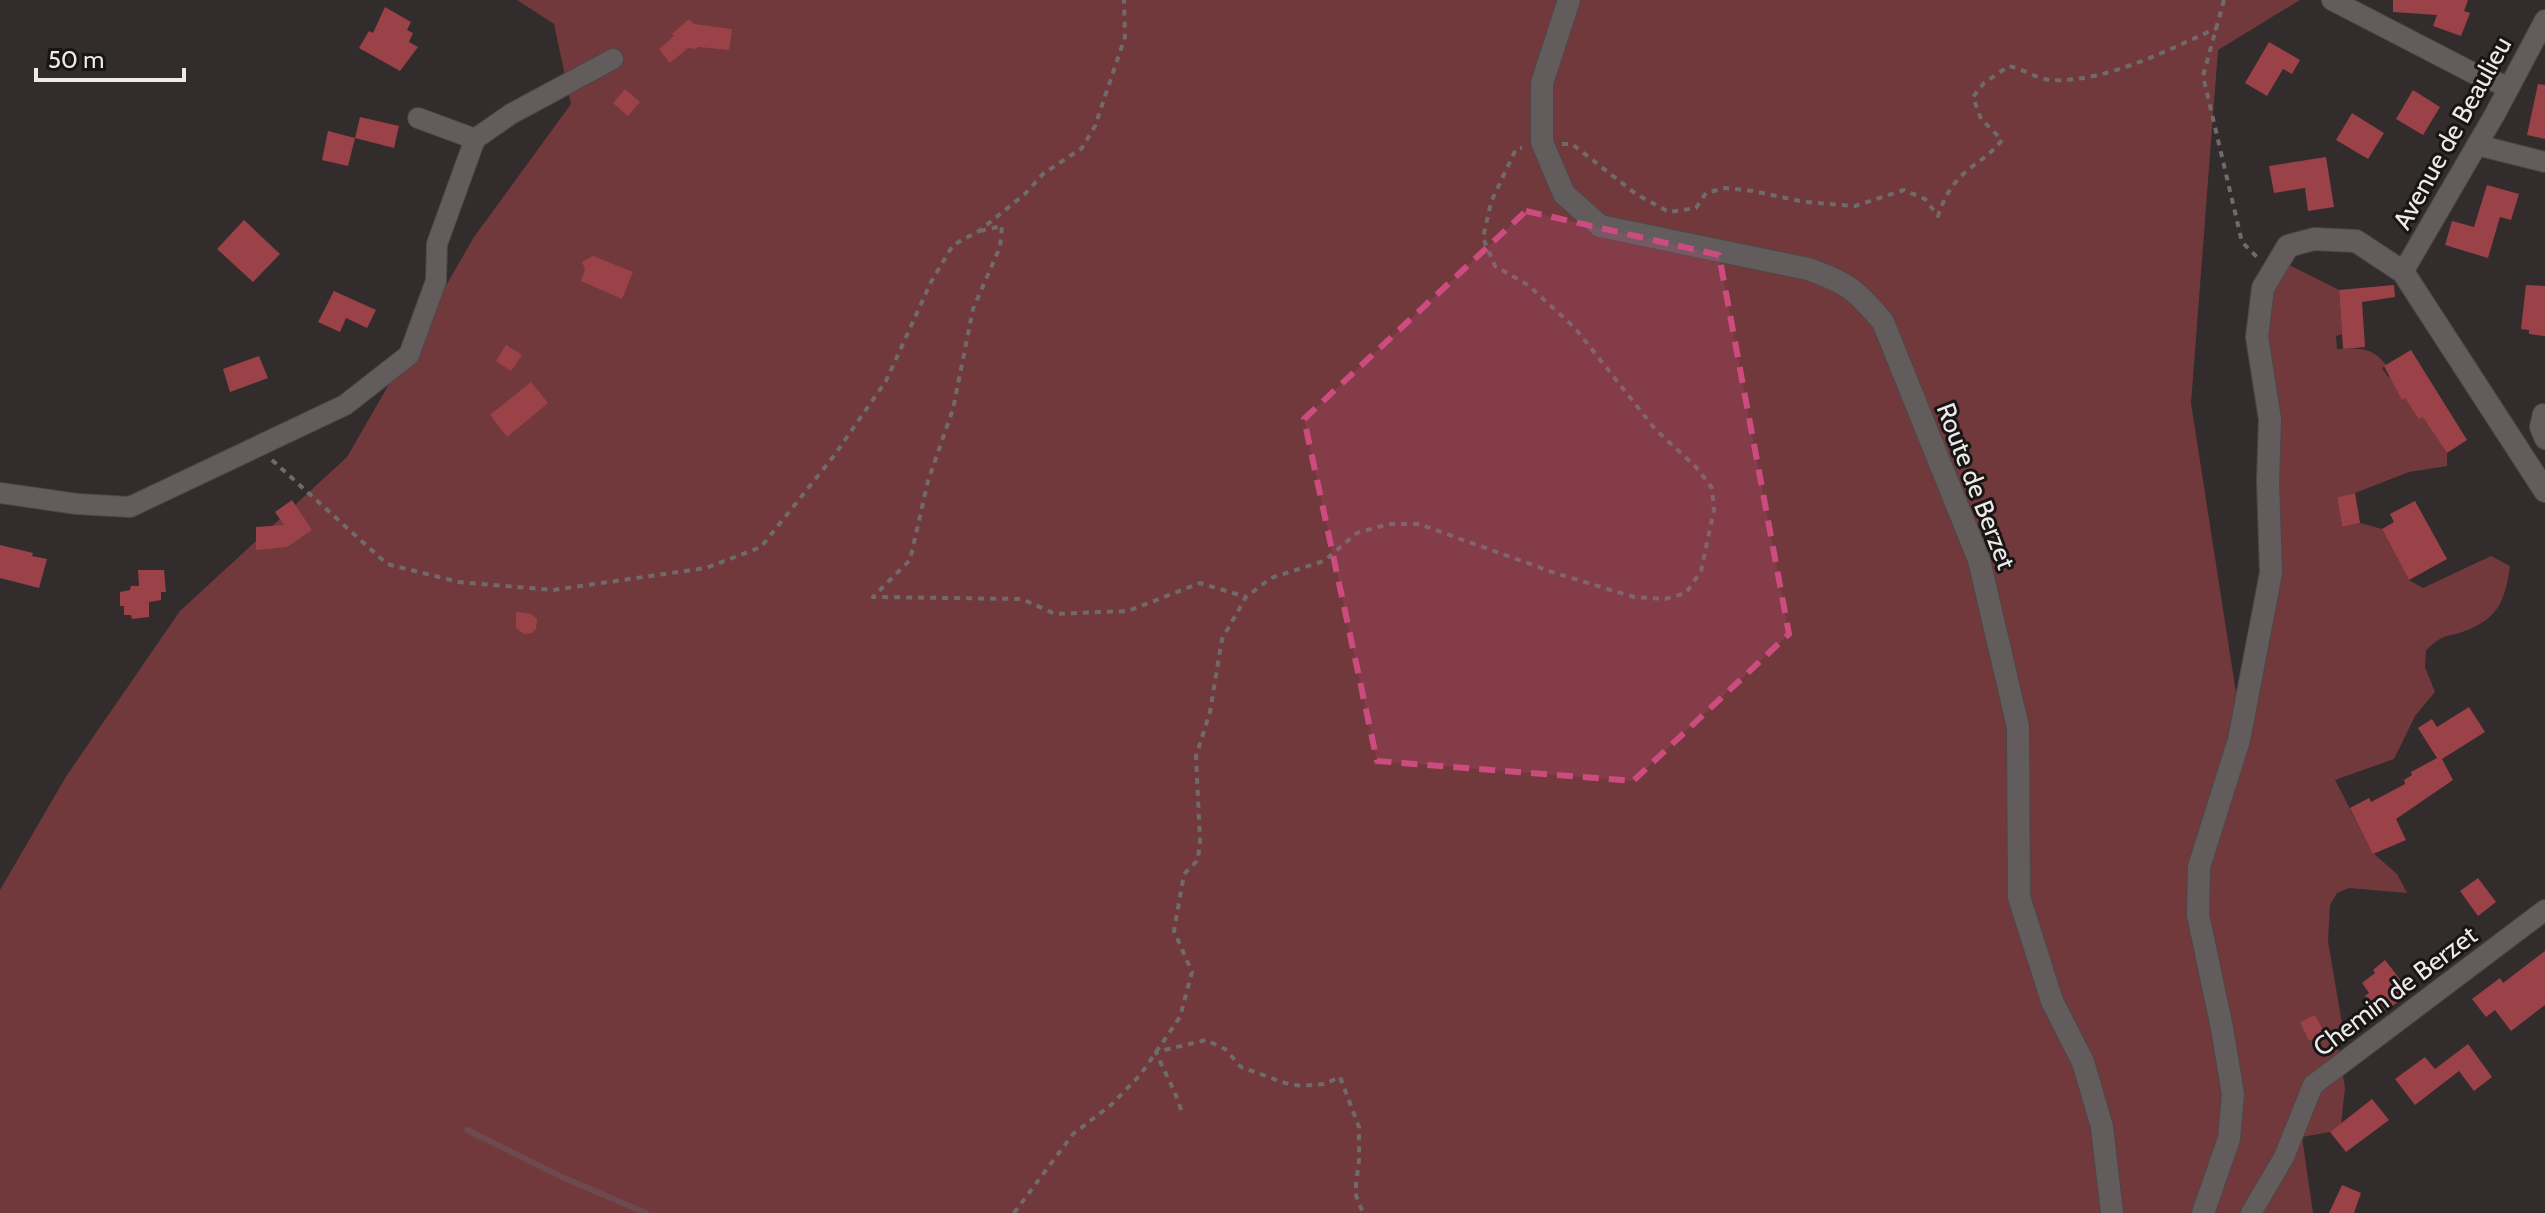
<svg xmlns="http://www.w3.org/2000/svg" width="2545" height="1213" font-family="Cabin,sans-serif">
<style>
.green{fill:#72393c}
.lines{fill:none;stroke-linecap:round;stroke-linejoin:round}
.stream{stroke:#6c4a4f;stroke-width:6}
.building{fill:#9b4148}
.minor-casing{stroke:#4d4747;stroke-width:22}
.tertiary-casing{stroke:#4d4747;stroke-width:24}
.path{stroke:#706b6b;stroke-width:4;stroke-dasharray:6 6;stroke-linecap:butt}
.minor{stroke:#635c5c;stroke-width:20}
.tertiary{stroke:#635c5c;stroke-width:22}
.marked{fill:#cd4c7f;fill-opacity:0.2;stroke:#cd4c7f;stroke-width:6;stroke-dasharray:16 10;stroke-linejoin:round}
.labels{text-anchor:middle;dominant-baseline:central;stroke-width:6;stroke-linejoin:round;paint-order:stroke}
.street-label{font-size:26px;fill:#eeeaea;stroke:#181515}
</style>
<rect width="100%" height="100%" fill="#322c2c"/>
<path class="green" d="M 517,0 L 2300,0 L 2218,50 L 2191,403 L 2241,725 L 2271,573 L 2257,337 L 2279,260 L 2339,290 L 2342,334 L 2336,336 L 2337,349 C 2358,348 2372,346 2386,365 L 2382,368 L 2388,377 L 2395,373 L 2407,397 L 2425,415 L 2447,453 L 2447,466 L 2409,472 L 2355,493 L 2337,497 L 2342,527 L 2360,523 L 2382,529 L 2409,580 L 2423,588 L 2491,556 L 2510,566 C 2505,600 2499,618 2465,631 C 2443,639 2446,632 2426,650 L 2425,667 L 2435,692 L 2415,716 L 2394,759 L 2335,780 L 2373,853 L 2397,874 L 2407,893 L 2349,888 L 2337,893 L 2330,905 L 2328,941 L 2342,1024 L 2338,1044 L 2345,1088 L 2341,1124 L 2330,1132 L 2302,1137 L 2313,1213 L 0,1213 L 0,890 L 67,775 L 180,611 L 347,457 L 474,237 L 571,104 L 554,24 Z"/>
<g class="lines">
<polyline class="stream" points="467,1130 562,1177 646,1213"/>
</g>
<g class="building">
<polygon points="2393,0 2468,0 2464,11 2470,13 2461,36 2433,26 2437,15 2393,12"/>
<polygon points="385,7 411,22 407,30 413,33 409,42 418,47 400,71 359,48 369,31 373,33"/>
<polygon points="689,19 694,24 732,29 729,50 699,47 695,49 688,48 670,63 659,49 674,36 672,34"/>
<polygon points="2269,42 2300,60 2292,74 2283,69 2267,96 2245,83"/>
<polygon points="2538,84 2545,85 2545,139 2527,135"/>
<polygon points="625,89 640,102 628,116 613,103"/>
<polygon points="2413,90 2440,107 2423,135 2396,119"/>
<polygon points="2352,113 2384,133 2368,159 2336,140"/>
<polygon points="360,117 399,126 394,148 355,138"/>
<polygon points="328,131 355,138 348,166 322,160"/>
<polygon points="2326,157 2334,207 2308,211 2305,188 2274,193 2269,166"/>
<polygon points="2487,185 2519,194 2511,220 2500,217 2488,258 2445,245 2452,221 2474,227"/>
<polygon points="244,220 280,254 253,282 217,249"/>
<polygon points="593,256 633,272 622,299 581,281 585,269 582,262"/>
<polygon points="2394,285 2395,297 2362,302 2365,347 2343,349 2339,290"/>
<polygon points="2526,285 2545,286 2545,336 2529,334 2529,330 2521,329"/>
<polygon points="334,291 376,310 367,328 346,318 340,332 318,322"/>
<polygon points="506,345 522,355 511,371 496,361"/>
<polygon points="2411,350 2467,440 2447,453 2423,417 2419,419 2405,398 2402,400 2384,366"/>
<polygon points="259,356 268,378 230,392 223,369"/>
<polygon points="531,382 548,403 507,437 490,415"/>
<polygon points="2355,493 2360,523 2342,527 2337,497"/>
<polygon points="292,500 312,530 287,547 256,550 256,527 284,525 275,512"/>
<polygon points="2415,501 2447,559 2409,580 2382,529 2394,522 2390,514"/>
<polygon points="0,545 33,553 32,556 47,559 39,588 0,578"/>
<polygon points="138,570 164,570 166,592 161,592 161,600 149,602 149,617 132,619 131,615 124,615 124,606 120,606 120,592 130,590 131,586 139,586"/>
<polygon points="516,612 531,614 537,619 536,629 532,633 524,634 516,628"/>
<polygon points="2469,707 2485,732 2442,759 2453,780 2396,819 2406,840 2373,854 2350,808 2369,798 2371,802 2405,784 2404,780 2412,775 2411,772 2437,758 2418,728 2432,719 2437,727"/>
<polygon points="2478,878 2496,902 2478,916 2460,891"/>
<polygon points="2545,951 2545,1005 2511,1031 2495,1010 2486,1017 2472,999 2500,978 2503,983"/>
<polygon points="2385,960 2402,982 2395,987 2403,998 2380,1015 2365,996 2369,993 2362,983 2375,973 2373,970"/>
<polygon points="2315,1015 2325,1034 2309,1041 2300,1022"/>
<polygon points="2468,1044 2492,1077 2474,1091 2459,1071 2415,1105 2395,1079 2425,1057 2435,1069"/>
<polygon points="2372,1099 2389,1120 2346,1152 2330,1132"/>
<polygon points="2342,1185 2361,1193 2354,1213 2329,1213"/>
</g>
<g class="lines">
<g class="minor-casing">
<g id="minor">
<polyline points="2332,0 2475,74 2509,87"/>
<polyline points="418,118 475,139"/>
<polyline points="2477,145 2545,162"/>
<polyline points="2403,272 2495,114 2545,20"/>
<polyline points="2543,414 2540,427 2545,439"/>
<polyline points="0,493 77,504 130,507 345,405 409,355 436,281 437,244 475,139 511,114 613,59"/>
<polyline points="2251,1213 2284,1157 2313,1085 2545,910"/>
</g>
</g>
<g class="tertiary-casing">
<g id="tertiary">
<path d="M 1569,0 L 1542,83 L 1542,142 L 1564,194 L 1600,226 L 1808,269 C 1848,283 1856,290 1883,322 L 1979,560 L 2018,727 L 2019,897 L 2052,1001 L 2083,1062 L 2102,1127 L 2112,1213"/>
<polyline points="2203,1213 2229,1139 2233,1094 2222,1028 2198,915 2199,867 2239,740 2271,573 2268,481 2270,419 2257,337 2263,288 2288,246 2314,239 2356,241 2403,272 2545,491"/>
</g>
</g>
<g class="path">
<polyline points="2224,0 2203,76 2242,242 2259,259"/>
<path d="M 1562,144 L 1572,144 L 1636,194 L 1669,212 L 1696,208 L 1706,193 L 1725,188 L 1753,191 L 1805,202 L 1855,206 L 1904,190 L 1925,199 L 1938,216 C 1944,197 1953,182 1969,169 C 1982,159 1992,153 2002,140 L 1981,119 L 1973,97 L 1984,83 L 2009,66 C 2023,69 2038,79 2050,80 C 2105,83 2168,50 2217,28"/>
<polyline points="980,231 1002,226 1000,247 973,309 953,409 928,481 910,560 873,597 1022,599 1055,614 1128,611 1200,583 1246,597"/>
<polyline points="272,460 387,564 459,582 553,590 706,568 761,547 833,457 886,381 931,282 953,245 979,231 1025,194 1043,174 1082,148 1095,126 1125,37 1124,0"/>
<path d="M 1181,1110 C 1175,1089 1164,1072 1156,1052 L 1206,1040 L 1225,1049 L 1241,1067 L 1285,1083 L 1301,1086 L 1324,1084 L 1340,1077 L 1359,1127 L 1359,1160 L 1355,1193 L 1363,1213"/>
<polyline points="1014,1213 1073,1134 1111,1105 1141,1074 1180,1017 1192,972 1174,931 1184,874 1198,860 1200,840 1196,756 1210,712 1222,639 1246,597 1271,578 1324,561 1357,533 1389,524 1419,524 1555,573 1634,597 1665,599 1686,593 1701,571 1714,510 1712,488 1696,467 1655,429 1575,328 1528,285 1495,266 1483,238 1491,202 1516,149 1522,148"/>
</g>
<use href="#minor" class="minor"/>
<use href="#tertiary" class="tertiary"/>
</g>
<path class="marked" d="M 1526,211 L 1719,255 L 1789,634 L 1633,781 L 1377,761 L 1304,419 Z"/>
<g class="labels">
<g class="street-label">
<text transform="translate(2452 133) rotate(-61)">Avenue de Beaulieu</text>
<text transform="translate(1976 486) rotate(69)">Route de Berzet</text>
<text transform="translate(2395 991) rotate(-37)">Chemin de Berzet</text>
</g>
</g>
<path d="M36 68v12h148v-12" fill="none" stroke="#eeeaea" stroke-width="4"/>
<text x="48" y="68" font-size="24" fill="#eeeaea" stroke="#181515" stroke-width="6" paint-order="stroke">50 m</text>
</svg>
